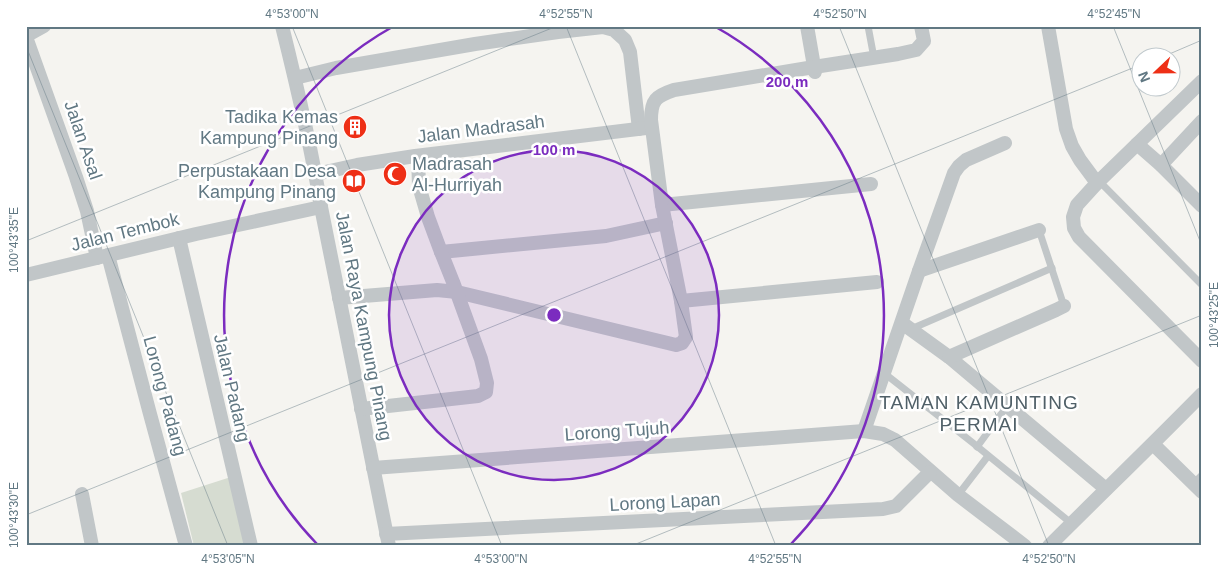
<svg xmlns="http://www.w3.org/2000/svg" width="1228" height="572" font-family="Helvetica,sans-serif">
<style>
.green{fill:#d6dcd1}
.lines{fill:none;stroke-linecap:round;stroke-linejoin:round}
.service{stroke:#c1c6c8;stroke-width:7}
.minor{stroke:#c1c6c8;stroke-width:14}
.ticks{fill:none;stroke:#617883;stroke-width:1;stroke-opacity:0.45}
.ring{fill:none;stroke:#7b2cbf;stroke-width:2.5}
.labels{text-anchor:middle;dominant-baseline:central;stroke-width:5;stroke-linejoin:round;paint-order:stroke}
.poi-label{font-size:18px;fill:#617883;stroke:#fff;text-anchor:end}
.street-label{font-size:18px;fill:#617883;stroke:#fff}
.neighbourhood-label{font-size:19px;letter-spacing:1px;fill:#506068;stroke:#fff}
.centre{fill:#7b2cbf;stroke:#fff;stroke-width:2.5}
.ring-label{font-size:15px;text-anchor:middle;font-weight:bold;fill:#7b2cbf;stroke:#fff;stroke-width:5;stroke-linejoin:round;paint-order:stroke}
.neatline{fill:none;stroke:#617883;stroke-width:2}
.ticks-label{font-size:12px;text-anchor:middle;fill:#617883}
</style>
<rect width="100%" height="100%" fill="#f5f4f0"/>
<polygon class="green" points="234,476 251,546 194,546 181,493"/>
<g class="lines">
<g class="service">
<polyline points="868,26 874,58"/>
<polyline points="1100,182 1202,285"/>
<polyline points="1039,230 1064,306"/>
<polyline points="911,329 1052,268"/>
<polyline points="884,373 973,443 1071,523"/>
<polyline points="977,447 1007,406"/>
<polyline points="1193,484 1202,475"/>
<polyline points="958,495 988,456"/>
</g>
<g class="minor">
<path d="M 282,26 C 297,86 311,146 321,207 L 389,546"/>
<polyline points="807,26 815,72"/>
<polyline points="1048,26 1066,129 1072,146 1080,160 1097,183"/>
<polyline points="26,36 44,26"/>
<polyline points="26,37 76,177 87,211 97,258"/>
<polyline points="295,78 336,68 475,44 558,32 603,27 614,30 625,40 630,52 639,129"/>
<polyline points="1202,81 1097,183 1077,205 1073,217 1074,228 1079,237 1202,361"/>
<polyline points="1137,144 1161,165 1202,206"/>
<polyline points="1161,165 1202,121"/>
<polyline points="316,174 357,165 415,156 646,128"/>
<polyline points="662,205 871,184"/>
<polyline points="179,238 251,546"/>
<polyline points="441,252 606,236 666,223"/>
<polyline points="108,255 150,414 186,546"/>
<polyline points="919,271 1039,230"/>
<polyline points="26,275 196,234 321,207"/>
<path d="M 339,298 L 437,290 L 457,292 L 676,345 L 682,343 L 686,337 L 681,301 L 662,205 L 651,120 C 651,100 656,96 674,90 L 814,67 L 898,54 L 916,50 L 924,41 L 921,26"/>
<polyline points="681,301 877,282"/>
<polyline points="902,323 949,357 1106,489"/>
<polyline points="949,357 1056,310 1064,306"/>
<polyline points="361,409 478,396 486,392 487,383 481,359 453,282 441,252 428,217 419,186 418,156"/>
<polyline points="864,431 919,271 954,173 959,166 966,160 1005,143"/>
<polyline points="1153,444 1202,492"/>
<polyline points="373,468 864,431 883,434 895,440 958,495 1025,546"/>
<polyline points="82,494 92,546"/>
<polyline points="386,534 883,509 896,506 930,472"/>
<path d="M 1049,546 C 1100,495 1152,445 1202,394"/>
</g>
</g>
<path class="ticks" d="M 292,26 L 502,546M 566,26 L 776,546M 839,26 L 1049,546M 1113,26 L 1202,246M 26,46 L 228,546M 1160,58 L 1202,40M 26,241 L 557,26M 26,515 L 1140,65M 631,546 L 1202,315"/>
<circle cx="554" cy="315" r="165" fill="#7b2cbf" fill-opacity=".12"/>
<g class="ring">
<circle cx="554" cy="315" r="165"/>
<path d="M317 544A330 330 0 0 1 394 26M714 26A330 330 0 0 1 791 544"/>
</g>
<defs>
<g id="building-disc" transform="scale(1.25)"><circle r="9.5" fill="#ee2f16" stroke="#fff"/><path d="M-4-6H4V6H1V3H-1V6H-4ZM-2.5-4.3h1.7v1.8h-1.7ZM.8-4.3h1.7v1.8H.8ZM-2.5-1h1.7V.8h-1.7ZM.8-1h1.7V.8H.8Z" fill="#fff"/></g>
<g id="mosque-disc" transform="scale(1.25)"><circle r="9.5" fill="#ee2f16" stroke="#fff"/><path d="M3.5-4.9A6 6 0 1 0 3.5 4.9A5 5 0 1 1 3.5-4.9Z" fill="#fff"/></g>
<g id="library-disc" transform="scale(1.25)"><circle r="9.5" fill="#ee2f16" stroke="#fff"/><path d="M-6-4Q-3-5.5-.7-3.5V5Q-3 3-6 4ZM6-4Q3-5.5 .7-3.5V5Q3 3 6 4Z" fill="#fff"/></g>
</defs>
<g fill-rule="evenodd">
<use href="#building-disc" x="355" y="127"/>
<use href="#mosque-disc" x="395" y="174"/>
<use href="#library-disc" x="354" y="181"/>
</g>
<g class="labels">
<g class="poi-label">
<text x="338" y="117">Tadika Kemas<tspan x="338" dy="21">Kampung Pinang</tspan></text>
<text x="412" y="164" text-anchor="start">Madrasah<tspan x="412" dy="21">Al-Hurriyah</tspan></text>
<text x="336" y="171">Perpustakaan Desa<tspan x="336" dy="21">Kampung Pinang</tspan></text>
</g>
<g class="street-label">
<text transform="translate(481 129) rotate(-7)">Jalan Madrasah</text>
<text transform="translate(83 140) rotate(71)">Jalan Asal</text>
<text transform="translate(125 232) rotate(-14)">Jalan Tembok</text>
<text transform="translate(364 326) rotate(79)">Jalan Raya Kampung Pinang</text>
<text transform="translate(232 388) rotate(77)">Jalan Padang</text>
<text transform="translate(165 396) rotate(75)">Lorong Padang</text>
<text transform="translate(617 431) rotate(-4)">Lorong Tujuh</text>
<text transform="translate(665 502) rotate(-3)">Lorong Lapan</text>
</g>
<g class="neighbourhood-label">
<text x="979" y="402">TAMAN KAMUNTING<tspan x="979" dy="22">PERMAI</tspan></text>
</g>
</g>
<circle cx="554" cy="315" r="8" class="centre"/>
<g class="ring-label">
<text x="787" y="87">200 m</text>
<text x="554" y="155">100 m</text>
</g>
<rect width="1228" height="572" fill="none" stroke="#ffffff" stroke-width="55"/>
<g transform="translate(1156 72) rotate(248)"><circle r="24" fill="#ffffff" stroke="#c0c9cd"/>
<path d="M0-4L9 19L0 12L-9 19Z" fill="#ee2f16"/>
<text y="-8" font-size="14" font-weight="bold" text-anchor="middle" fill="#617883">N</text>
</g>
<rect x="28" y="28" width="1172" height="516" class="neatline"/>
<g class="ticks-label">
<text x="292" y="18">4°53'00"N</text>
<text x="566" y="18">4°52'55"N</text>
<text x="840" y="18">4°52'50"N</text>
<text x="1114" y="18">4°52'45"N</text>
<text transform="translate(14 240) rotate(-90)" y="4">100°43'35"E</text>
<text transform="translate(1214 315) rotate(-90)" y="4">100°43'25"E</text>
<text transform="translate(14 515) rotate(-90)" y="4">100°43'30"E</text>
<text x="228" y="563">4°53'05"N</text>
<text x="501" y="563">4°53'00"N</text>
<text x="775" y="563">4°52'55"N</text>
<text x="1049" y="563">4°52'50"N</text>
</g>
</svg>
